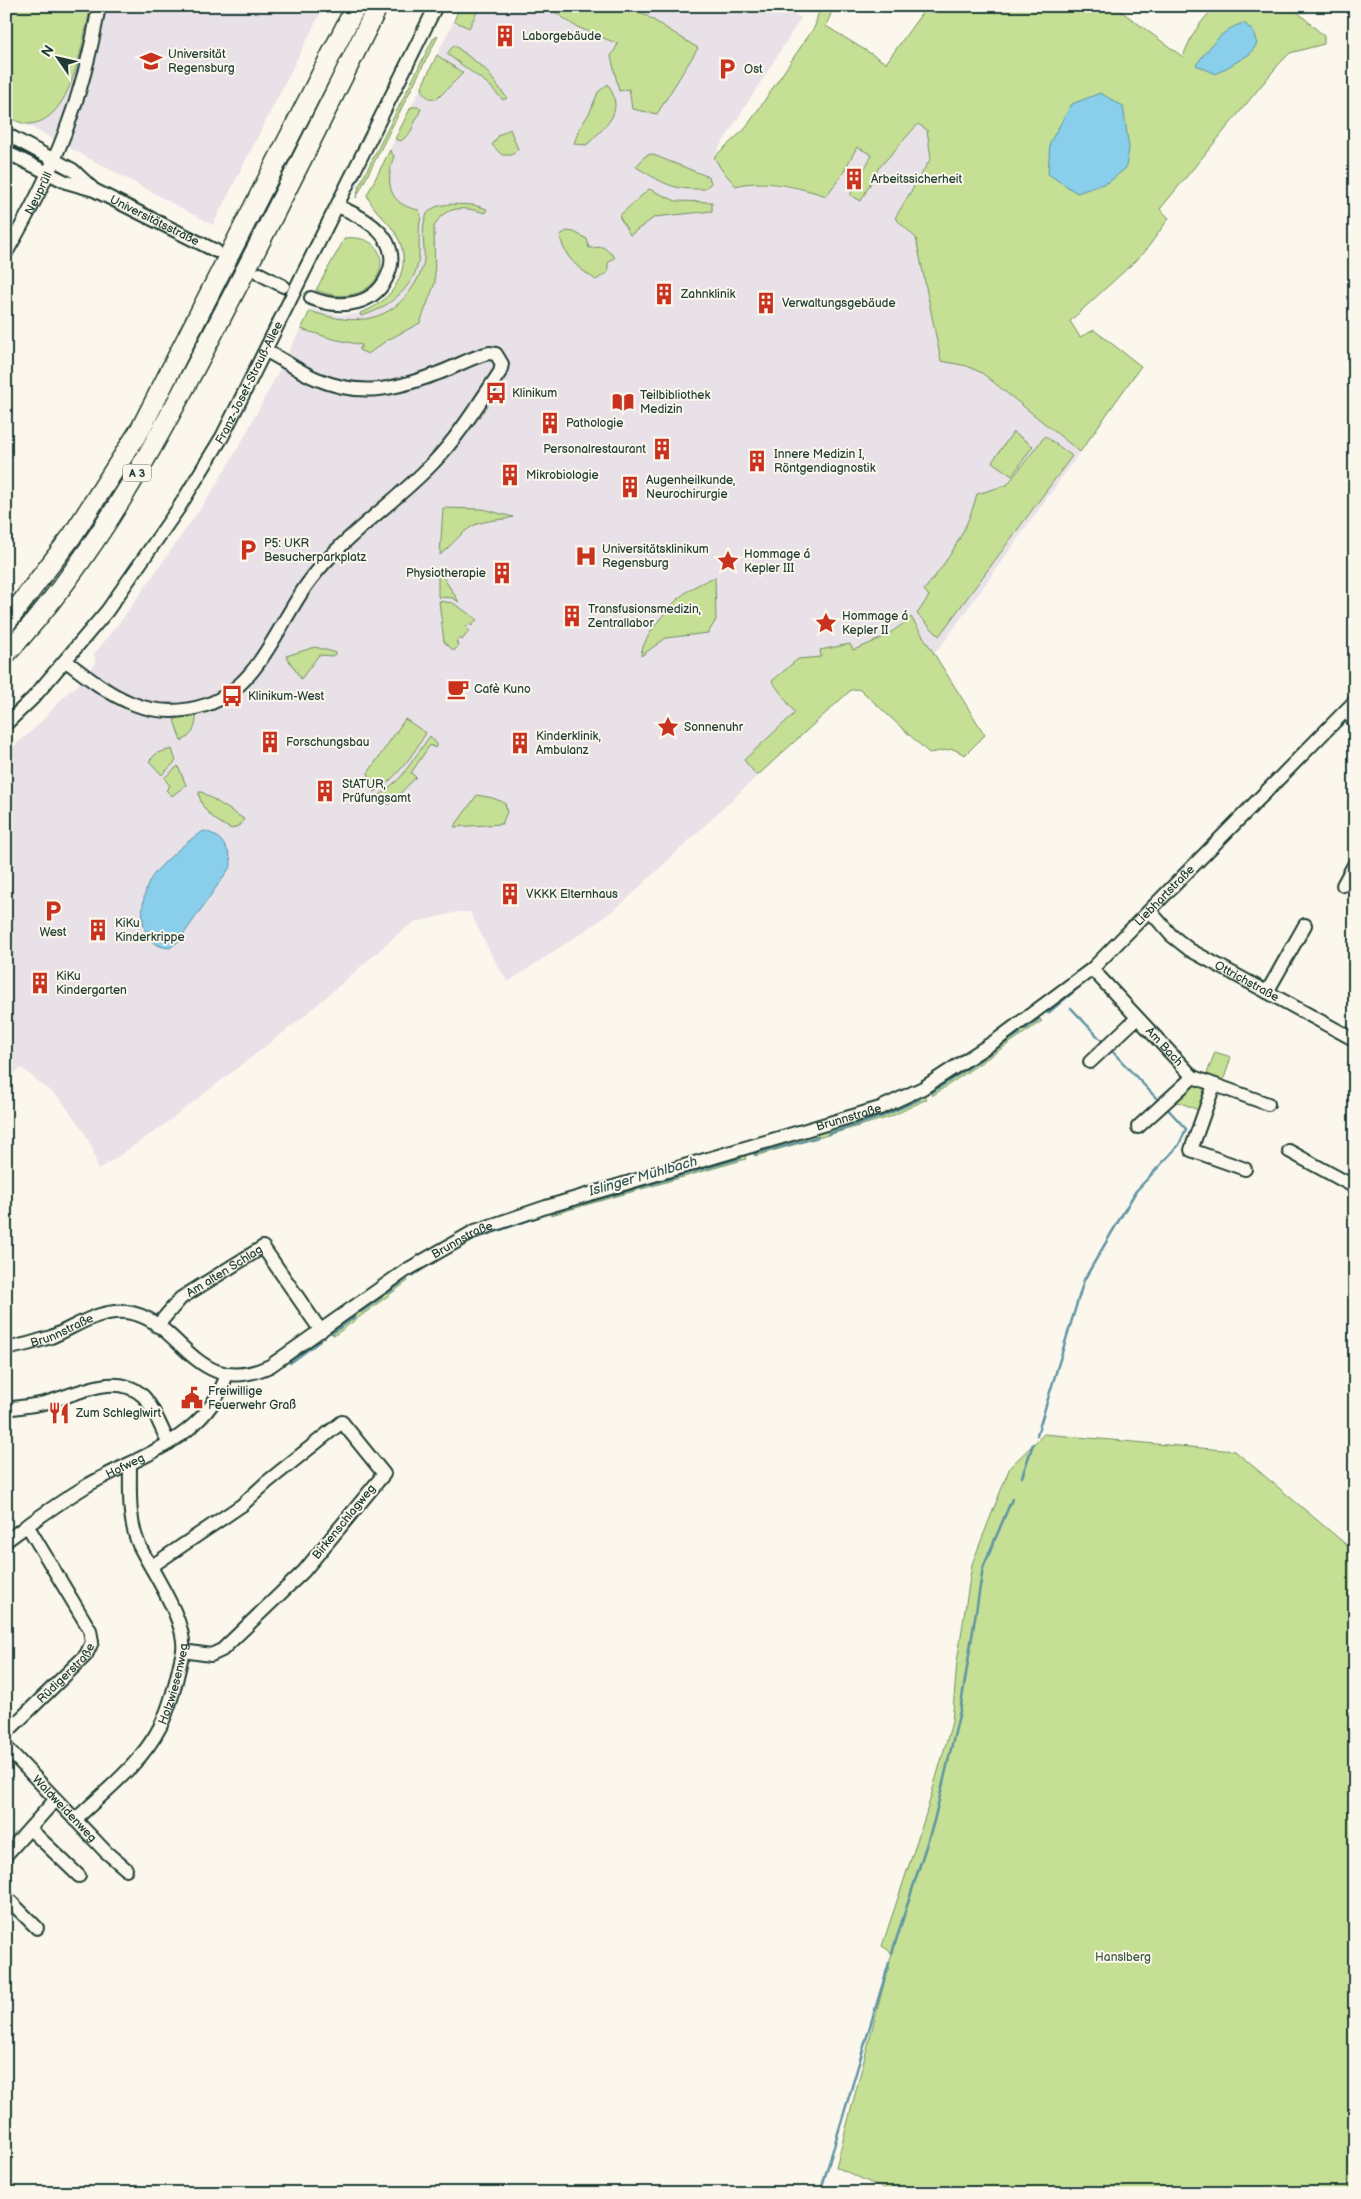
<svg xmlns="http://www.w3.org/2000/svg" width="1361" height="2199" font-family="'Balsamiq Sans',sans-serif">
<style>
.built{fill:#e9e1e8}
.green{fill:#c5df95;stroke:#728e64}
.water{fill:#89ceeb;stroke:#5f94a2}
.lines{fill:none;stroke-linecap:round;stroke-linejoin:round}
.stream{stroke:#5f94a2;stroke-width:2.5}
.minor-casing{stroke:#1f3d34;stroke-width:16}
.highway-casing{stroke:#1f3d34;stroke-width:22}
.minor{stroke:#fbf7ec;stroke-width:12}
.highway{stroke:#fbf7ec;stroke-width:19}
.labels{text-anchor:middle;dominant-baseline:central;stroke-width:4;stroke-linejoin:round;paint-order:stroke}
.shield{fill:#fbf7ec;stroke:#61756b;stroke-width:1}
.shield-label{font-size:11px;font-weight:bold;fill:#1f3d34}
.poi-label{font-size:12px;fill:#1f3d34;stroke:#fbf7ec;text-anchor:start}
.street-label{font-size:12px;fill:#1f3d34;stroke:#fbf7ec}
.park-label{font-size:12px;fill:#405d47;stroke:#fbf7ec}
.water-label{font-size:14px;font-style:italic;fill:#345a59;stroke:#fbf7ec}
</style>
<rect width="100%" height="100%" fill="#fbf7ec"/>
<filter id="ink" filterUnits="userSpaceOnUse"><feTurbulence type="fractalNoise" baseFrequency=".02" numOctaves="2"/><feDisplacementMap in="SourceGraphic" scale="10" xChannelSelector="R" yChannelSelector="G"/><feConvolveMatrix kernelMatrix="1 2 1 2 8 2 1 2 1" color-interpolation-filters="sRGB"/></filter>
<g filter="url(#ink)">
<g class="built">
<polygon points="6,6 324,6 213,225 27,125 6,116"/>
<polygon points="480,6 546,6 575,26 618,44 619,91 629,89 698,48 631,6 782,6 801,18 714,156 721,169 736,186 749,182 809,190 826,196 842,175 857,147 872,155 850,195 861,201 878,169 918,124 927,130 931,158 895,218 916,238 941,361 967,366 982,373 1080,452 944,642 934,653 911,617 885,637 869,645 853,650 820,650 821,657 798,659 772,681 795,713 744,760 757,776 625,901 595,924 508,982 493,958 470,912 457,912 413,923 398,934 302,1018 161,1127 98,1170 92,1147 83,1130 61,1100 22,1068 6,1079 6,753 35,728 70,690 74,689 96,663 94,654 123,618 210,495 241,443 311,309 338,315 356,314 382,303 395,287 403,265 400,243 389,225 376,211 367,195 454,21 469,28"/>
</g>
<g class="green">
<path d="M 6,6 L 91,6 C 82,40 73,123 28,124 C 21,124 13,119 6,116 Z"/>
<polygon points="460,6 480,6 469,28 454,21"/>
<polygon points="546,6 631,6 698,48 657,114 632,109 629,89 619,91 611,56 618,44 575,26"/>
<path d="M 820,6 L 834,6 L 826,26 L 886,63 L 927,6 L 1114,6 L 1183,57 C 1190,37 1200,20 1217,6 L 1291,6 L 1324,36 L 1324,44 L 1290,53 L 1279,64 L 1160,209 L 1169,218 L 1144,253 L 1070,321 L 1080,337 L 1094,330 L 1141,366 L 1080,452 L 982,373 L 967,366 L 941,361 L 916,238 L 895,218 L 931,158 L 927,130 L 918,124 L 878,169 L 861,201 L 850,195 L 872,155 L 857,147 L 842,175 L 826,196 C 803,188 760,178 736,186 L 721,169 L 714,157 L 745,129 L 815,26 Z"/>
<polygon points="438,36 356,198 359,186 433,39"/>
<polygon points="454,45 485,69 507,98 503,100 488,84 447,54"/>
<polygon points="437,55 463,73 437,99 429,98 423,93 422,86"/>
<path d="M 608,84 C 625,113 608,123 589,143 L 586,145 L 574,144 L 579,129 L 590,112 L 598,92 Z"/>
<polygon points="411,107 418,107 421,109 410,133 401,141 395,139"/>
<polygon points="510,129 518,149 512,155 502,155 492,145 499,135"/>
<path d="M 390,150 L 394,156 C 385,182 388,205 419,210 L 421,217 C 417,232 421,248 418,263 C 413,289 385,310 361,316 L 360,313 C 392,303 415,268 397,236 C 389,220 373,212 367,195 Z"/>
<path d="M 651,154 L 709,177 L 711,183 L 705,189 C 671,190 665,184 636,167 L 645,156 Z"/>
<polygon points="649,189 676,201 712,202 712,211 655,217 630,235 619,216"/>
<path d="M 451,204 L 474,205 L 487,209 L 485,213 C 466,207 444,204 434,227 L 435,283 L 420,323 L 386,341 L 368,354 L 359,350 L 362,345 L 333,339 L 301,329 L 310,311 C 348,324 384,326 410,291 C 417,281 422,272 424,260 C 425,245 420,228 427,214 C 432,206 442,205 451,204 Z"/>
<path d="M 567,231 L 574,232 L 587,239 L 589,248 L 603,247 L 615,257 L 608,263 L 608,272 L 596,280 C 577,267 564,258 560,235 Z"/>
<path d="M 345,238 C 406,232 385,318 316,290 Z"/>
<polygon points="1013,432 1033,446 1012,476 992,462"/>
<path d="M 1045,436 L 1072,456 L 939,636 L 917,614 L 929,596 L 924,590 C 949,560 967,531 977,494 L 1007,485 Z"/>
<path d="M 443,508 L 483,509 L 513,517 C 508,520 487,519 475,525 C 460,532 452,546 440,555 Z"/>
<polygon points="438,569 459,602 453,598 438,597"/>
<path d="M 715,577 L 716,620 L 708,633 L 666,638 L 641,656 C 641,639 671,603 685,593 C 694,586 705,581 715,577 Z"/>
<polygon points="439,601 453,603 477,619 472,626 469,624 466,628 469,631 462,640 459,638 456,642 459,645 454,651 444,642"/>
<path d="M 911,617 L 985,735 L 965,755 L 953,749 L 929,753 L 863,692 L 858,689 L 851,690 L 757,776 L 744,760 L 795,713 L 772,681 L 798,659 L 821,657 L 820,650 L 850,644 L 853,650 C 876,642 893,633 911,617 Z"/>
<polygon points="315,647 337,653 332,656 319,655 301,679 286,656"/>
<path d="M 195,710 C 198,723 194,736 181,741 L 174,720 Z"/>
<path d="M 405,719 L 426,733 C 412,756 398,777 375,792 L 368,773 Z"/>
<polygon points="430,736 437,744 435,748 430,745 411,773 416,777 390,804 381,802 378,797 401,777"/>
<polygon points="172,749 176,761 162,775 149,761 157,753"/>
<polygon points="178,766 186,785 172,796 166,790 170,786 164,778"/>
<path d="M 199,792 L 202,792 L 244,819 L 240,825 L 232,829 C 217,823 199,809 199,792 Z"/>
<polygon points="477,795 493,798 505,803 507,812 502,824 454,827"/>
<polygon points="1038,1017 1042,1021 932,1096 929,1091"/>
<polygon points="1215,1052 1231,1057 1222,1085 1205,1079"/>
<polygon points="1193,1079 1212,1086 1203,1112 1171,1099"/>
<polygon points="922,1092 927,1099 890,1117 755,1156 753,1150"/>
<polygon points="744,1153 746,1159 551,1215 549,1209"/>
<polygon points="406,1277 408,1281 335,1335 332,1334 329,1329"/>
<polygon points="1044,1434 1235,1451 1355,1552 1355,2193 893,2193 836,2167 892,1953 882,1946 925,1817 952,1722 957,1662 972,1564 1010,1467"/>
</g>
<g class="water">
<path d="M 1244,23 L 1253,31 L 1257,44 L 1250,54 L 1216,74 L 1196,65 C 1210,47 1221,29 1244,23 Z"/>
<polygon points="1100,93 1123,106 1129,148 1126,168 1109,182 1077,193 1048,174 1050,142 1072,104"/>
<path d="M 204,831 C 219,833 232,851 231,866 L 179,941 L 170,948 C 136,947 139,901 150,880 C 156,868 192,836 204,831 Z"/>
</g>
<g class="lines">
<g class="stream">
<polyline points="1071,1008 1104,1043"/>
<polyline points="1048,1013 1091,977"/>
<polyline points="1026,1029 1039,1019"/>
<polyline points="1110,1049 1159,1101"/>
<polyline points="931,1093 1020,1033"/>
<polyline points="828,1134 883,1116 920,1099"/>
<polyline points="754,1154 818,1137"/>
<polyline points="551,1213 741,1158"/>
<polyline points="483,1236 544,1215"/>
<polyline points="458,1248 474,1240"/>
<polyline points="412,1276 432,1263"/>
<polyline points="388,1293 405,1280"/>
<polyline points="361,1312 382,1297"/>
<polyline points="332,1333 355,1317"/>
<polyline points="290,1363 320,1341"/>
<polyline points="1037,1435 1084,1280 1136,1191 1179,1145 1186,1129 1165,1106"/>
<polyline points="1022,1477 1033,1444"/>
<polyline points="892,1953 934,1821 960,1711 983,1568 1012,1499"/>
<polyline points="820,2193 889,1963"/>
</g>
<g class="minor-casing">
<g id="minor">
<polyline points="6,134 73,170 92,188"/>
<path id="s1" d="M 6,152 L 66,182 L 94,190 L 216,251"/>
<path id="s2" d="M 6,253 C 54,171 83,100 99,6"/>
<polyline points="260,274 283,286"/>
<path d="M 311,298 C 341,310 377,306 389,272 C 393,262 392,252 387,242 C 377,224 355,214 338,206"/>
<path d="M 66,661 C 110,695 148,724 206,705 C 259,687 278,624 308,583 C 343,535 393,505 433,463 C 459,436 479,403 500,372 L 502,364 L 496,354 L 489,353 C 471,357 454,368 436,374 C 393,390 360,397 317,379 C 299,372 283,359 266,351"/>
<polyline points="1346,711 1355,722"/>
<path id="s3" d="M 6,724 L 33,698 L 107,611 L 178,509 L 222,437 L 436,6"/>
<polyline points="1343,885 1355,863"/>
<path id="s4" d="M 1150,911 L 1171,935 L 1190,950 L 1355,1040"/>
<path id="s5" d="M 1092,969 L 1193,1077 L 1268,1104"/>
<polyline points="1267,992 1305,925"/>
<polyline points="1090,1062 1136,1019"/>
<polyline points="1214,1085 1191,1150 1245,1169"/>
<polyline points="1138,1127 1193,1077"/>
<polyline points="1289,1151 1355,1187"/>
<path id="s6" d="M 157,1326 L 181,1298 L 263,1247 L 321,1331"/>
<path id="s7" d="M 6,1349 C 21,1346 36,1342 51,1337 C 75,1327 99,1309 126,1312 C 182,1318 194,1401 270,1366 L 405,1271 L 475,1231 L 546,1207 L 880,1108 L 923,1088 L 998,1039 L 1092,969 L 1355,701"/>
<path d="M 6,1409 C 19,1407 32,1406 44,1403 C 74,1396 116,1370 143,1396 C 154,1407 161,1429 169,1443"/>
<path id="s8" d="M 6,1541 C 33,1521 60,1502 88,1485 C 142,1454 206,1439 227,1374"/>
<polyline points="152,1566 242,1505 267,1482 342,1422 384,1474 304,1571 222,1650 211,1655 183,1651"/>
<path id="s9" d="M 6,1733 L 86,1655 L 92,1642 L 90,1630 L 27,1525"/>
<path id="s10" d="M 6,1747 L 106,1852 L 126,1869"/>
<path id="s11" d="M 75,1820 C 104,1792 141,1764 160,1727 C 172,1703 177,1677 183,1651 C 187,1621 152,1572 139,1545 C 128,1520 130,1491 130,1464"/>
<polyline points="30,1829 79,1876"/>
<polyline points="6,1855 55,1800"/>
<polyline points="6,1897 37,1928"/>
</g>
</g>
<g class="highway-casing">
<g id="highway">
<polyline points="6,623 72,536 141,428 356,6"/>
<path d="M 6,654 C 98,555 162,433 223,314 C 276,212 327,109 378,6"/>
</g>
</g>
<use href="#minor" class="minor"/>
<use href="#highway" class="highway"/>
</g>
</g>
<defs>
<g id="building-bare" transform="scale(1.725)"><path d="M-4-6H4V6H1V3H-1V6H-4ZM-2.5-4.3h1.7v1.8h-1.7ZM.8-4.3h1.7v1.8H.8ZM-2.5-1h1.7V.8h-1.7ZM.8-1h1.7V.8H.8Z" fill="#c8321e" stroke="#fbf7ec" stroke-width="2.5" paint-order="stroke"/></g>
<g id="university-bare" transform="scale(1.725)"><path d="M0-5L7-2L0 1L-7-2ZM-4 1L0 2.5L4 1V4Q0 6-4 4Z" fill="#c8321e" stroke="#fbf7ec" stroke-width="2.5" paint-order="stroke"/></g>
<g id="parking-bare" transform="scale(1.725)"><path d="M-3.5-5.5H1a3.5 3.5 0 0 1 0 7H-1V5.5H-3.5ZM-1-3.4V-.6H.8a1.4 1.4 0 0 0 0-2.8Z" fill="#c8321e" stroke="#fbf7ec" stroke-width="2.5" paint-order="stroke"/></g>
<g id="bus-bare" transform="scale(1.725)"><path d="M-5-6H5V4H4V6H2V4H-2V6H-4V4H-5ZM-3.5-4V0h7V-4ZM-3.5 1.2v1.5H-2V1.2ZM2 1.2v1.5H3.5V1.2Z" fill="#c8321e" stroke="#fbf7ec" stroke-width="2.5" paint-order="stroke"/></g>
<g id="library-bare" transform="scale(1.725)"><path d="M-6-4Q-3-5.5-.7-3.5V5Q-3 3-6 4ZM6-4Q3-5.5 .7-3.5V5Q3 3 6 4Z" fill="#c8321e" stroke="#fbf7ec" stroke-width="2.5" paint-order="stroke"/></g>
<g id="hospital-bare" transform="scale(1.725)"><path d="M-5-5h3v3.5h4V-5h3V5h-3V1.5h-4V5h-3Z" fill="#c8321e" stroke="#fbf7ec" stroke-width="2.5" paint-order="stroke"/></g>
<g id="sight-bare" transform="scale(1.725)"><path d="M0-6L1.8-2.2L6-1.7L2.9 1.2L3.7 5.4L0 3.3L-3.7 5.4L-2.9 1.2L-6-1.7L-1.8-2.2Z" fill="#c8321e" stroke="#fbf7ec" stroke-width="2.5" paint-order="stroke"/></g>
<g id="cafe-bare" transform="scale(1.725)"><path d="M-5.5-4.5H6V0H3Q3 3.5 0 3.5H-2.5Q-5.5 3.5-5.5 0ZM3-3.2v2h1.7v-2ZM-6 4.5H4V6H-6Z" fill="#c8321e" stroke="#fbf7ec" stroke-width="2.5" paint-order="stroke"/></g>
<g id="civic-bare" transform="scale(1.725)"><path d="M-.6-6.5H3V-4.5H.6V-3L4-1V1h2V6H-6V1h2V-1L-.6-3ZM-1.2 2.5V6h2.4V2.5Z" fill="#c8321e" stroke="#fbf7ec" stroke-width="2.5" paint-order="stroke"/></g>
<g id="restaurant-bare" transform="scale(1.725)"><path d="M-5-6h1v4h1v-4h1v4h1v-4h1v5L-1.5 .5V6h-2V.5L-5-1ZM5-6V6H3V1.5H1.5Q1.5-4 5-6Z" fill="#c8321e" stroke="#fbf7ec" stroke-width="2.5" paint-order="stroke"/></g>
</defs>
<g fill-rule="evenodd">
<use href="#building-bare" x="505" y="36"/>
<use href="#university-bare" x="151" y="61"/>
<use href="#parking-bare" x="727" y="69"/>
<use href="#building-bare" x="854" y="179"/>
<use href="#building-bare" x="664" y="294"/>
<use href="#building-bare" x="766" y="303"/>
<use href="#bus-bare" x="496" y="393"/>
<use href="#library-bare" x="623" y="402"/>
<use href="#building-bare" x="550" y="423"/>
<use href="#building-bare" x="662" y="449"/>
<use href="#building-bare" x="757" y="461"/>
<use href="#building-bare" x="510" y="475"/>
<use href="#building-bare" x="630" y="487"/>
<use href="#parking-bare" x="248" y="550"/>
<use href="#hospital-bare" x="586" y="556"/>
<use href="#sight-bare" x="728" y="561"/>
<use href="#building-bare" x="502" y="573"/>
<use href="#building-bare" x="572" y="616"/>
<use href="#sight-bare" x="826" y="623"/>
<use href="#cafe-bare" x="458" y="689"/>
<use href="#bus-bare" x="232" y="696"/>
<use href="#sight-bare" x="668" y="727"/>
<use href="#building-bare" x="270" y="742"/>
<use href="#building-bare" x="520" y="743"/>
<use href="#building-bare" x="325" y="791"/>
<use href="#building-bare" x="510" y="894"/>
<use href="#parking-bare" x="53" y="911"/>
<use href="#building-bare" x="98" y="930"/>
<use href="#building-bare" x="40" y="983"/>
<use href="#civic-bare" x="192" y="1398"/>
<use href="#restaurant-bare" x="59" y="1413"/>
</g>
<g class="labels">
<rect class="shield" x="123" y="464.5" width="28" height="17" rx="4"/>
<g class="shield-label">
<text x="137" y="473">A 3</text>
</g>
<g class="poi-label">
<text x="522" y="36">Laborgebäude</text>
<text x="168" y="54">Universität<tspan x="168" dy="14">Regensburg</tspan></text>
<text x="744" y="69">Ost</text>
<text x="871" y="179">Arbeitssicherheit</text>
<text x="681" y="294">Zahnklinik</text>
<text x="782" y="303">Verwaltungsgebäude</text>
<text x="512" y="393">Klinikum</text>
<text x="640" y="395">Teilbibliothek<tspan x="640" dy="14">Medizin</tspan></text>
<text x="566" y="423">Pathologie</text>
<text x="646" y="449" text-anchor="end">Personalrestaurant</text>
<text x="774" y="454">Innere Medizin I,<tspan x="774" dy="14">Röntgendiagnostik</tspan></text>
<text x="526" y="475">Mikrobiologie</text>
<text x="646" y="480">Augenheilkunde,<tspan x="646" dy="14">Neurochirurgie</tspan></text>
<text x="264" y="543">P5: UKR<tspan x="264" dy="14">Besucherparkplatz</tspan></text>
<text x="602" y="549">Universitätsklinikum<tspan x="602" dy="14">Regensburg</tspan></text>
<text x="744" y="554">Hommage á<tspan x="744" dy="14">Kepler III</tspan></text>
<text x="486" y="573" text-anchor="end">Physiotherapie</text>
<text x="588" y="609">Transfusionsmedizin,<tspan x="588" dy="14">Zentrallabor</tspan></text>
<text x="842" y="616">Hommage á<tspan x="842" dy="14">Kepler II</tspan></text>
<text x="474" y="689">Cafè Kuno</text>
<text x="248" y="696">Klinikum-West</text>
<text x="684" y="727">Sonnenuhr</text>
<text x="536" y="736">Kinderklinik,<tspan x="536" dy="14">Ambulanz</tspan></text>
<text x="286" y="742">Forschungsbau</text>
<text x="342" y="784">StATUR,<tspan x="342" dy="14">Prüfungsamt</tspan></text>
<text x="526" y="894">VKKK Elternhaus</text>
<text x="115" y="923">KiKu<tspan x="115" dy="14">Kinderkrippe</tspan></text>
<text x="53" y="932" text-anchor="middle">West</text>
<text x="56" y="976">KiKu<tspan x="56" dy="14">Kindergarten</tspan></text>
<text x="208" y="1391">Freiwillige<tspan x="208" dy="14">Feuerwehr Graß</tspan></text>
<text x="76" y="1413">Zum Schleglwirt</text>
</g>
<g class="street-label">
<text stroke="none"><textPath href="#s2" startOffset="68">Neuprüll</textPath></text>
<text stroke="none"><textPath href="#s1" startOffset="164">Universitätsstraße</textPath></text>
<text stroke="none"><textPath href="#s3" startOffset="421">Franz-Josef-Strauß-Allee</textPath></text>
<text stroke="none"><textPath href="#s7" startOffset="1318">Liebhartstraße</textPath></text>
<text stroke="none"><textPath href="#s4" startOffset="121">Ottrichstraße</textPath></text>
<text stroke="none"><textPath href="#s5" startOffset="106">Am Bach</textPath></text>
<text stroke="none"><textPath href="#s7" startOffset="928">Brunnstraße</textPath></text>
<text stroke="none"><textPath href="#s7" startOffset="522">Brunnstraße</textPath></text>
<text stroke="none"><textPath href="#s6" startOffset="88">Am alten Schlag</textPath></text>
<text stroke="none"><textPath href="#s7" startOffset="59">Brunnstraße</textPath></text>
<text stroke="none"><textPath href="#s8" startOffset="141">Hofweg</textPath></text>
<text transform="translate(344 1522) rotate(-51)">Birkenschlagweg</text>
<text stroke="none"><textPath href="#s9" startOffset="85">Rüdigerstraße</textPath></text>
<text stroke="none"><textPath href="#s11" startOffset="172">Holzwiesenweg</textPath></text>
<text stroke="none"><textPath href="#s10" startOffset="85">Waldweidenweg</textPath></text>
</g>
<g class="park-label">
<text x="1123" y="1957">Hanslberg</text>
</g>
<g class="water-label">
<text transform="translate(643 1176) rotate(-16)">Islinger Mühlbach</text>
</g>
</g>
<rect width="1361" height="2199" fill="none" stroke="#fbf7ec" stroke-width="25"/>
<rect x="12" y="12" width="1336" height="2174" fill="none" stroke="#1f3d34" stroke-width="2" filter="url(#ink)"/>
<g transform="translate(58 58) rotate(304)" stroke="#fbf7ec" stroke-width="4" paint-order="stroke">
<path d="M0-4L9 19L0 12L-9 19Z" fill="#1f3d34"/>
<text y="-8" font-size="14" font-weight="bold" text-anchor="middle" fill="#1f3d34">N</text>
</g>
</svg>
